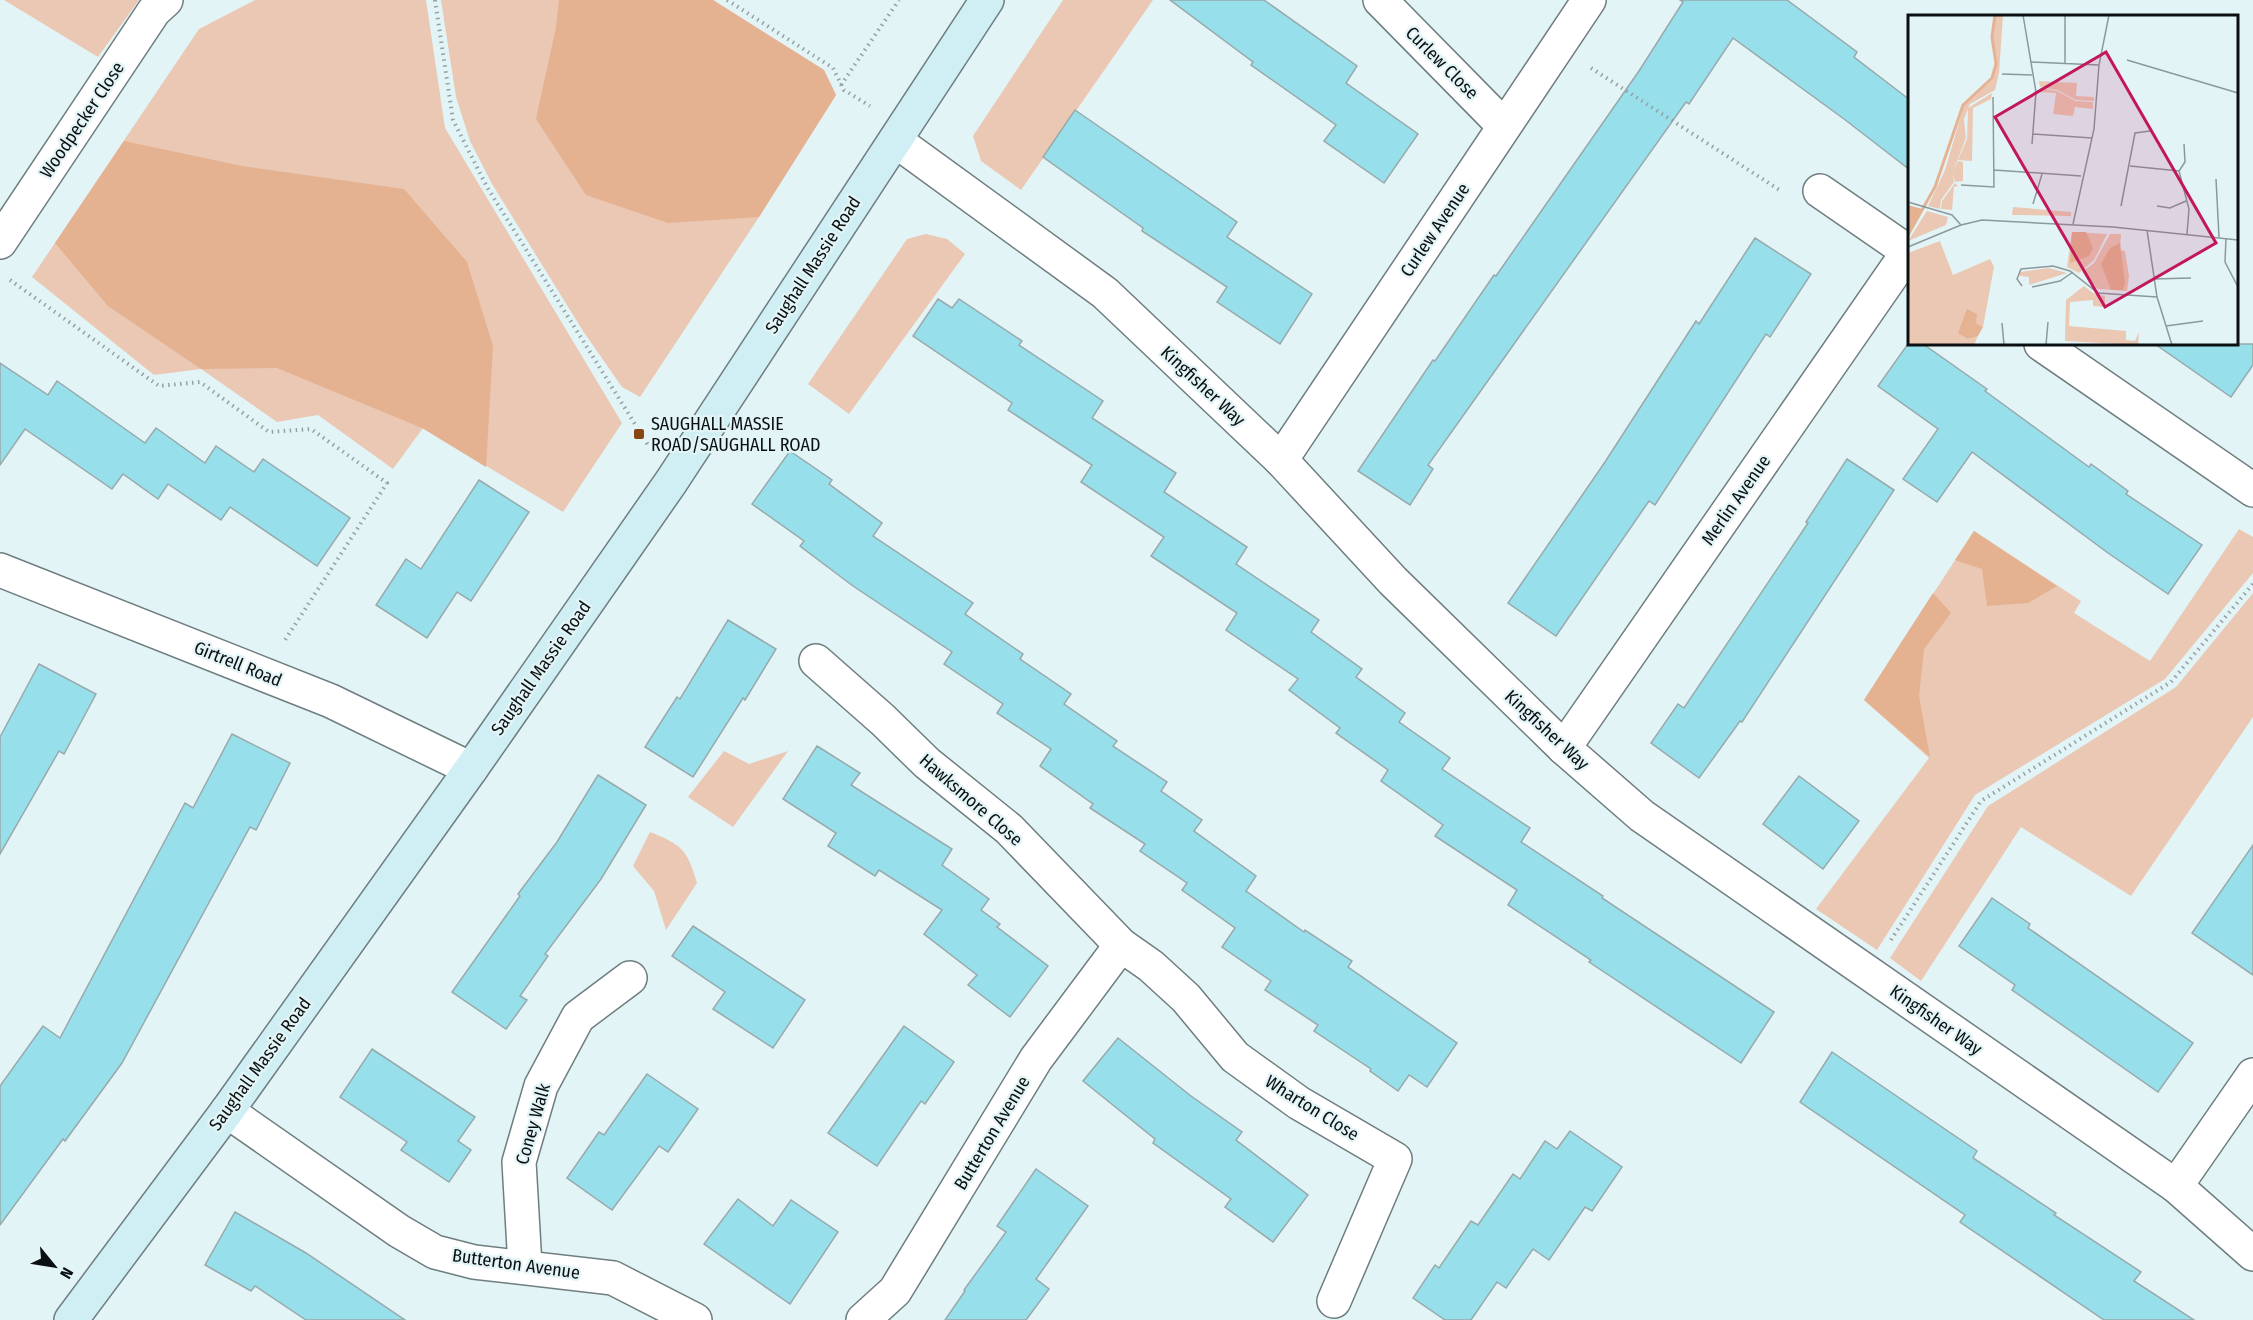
<svg xmlns="http://www.w3.org/2000/svg" width="2253" height="1320" font-family="'Fira Sans Condensed',sans-serif">
<style>
.green{fill:#eac8b3}
.forest{fill:#e4b191}
.building{fill:#97e0eb;stroke:#98a9ab;stroke-width:1.5}
.lines{fill:none;stroke-linecap:round;stroke-linejoin:round}
.minor-casing{stroke:#6e7d80;stroke-width:36}
.secondary-casing{stroke:#6e7d80;stroke-width:36}
.path{stroke:#94a1a3;stroke-width:4;stroke-dasharray:1.5 4.5;stroke-linecap:butt}
.minor{stroke:#fff;stroke-width:33}
.secondary{stroke:#cfeff4;stroke-width:33}
.poi-dot{fill:#884613;stroke:#e3f4f7;stroke-width:2}
.labels{text-anchor:middle;dominant-baseline:central;stroke-width:4.5;stroke-linejoin:round;paint-order:stroke}
.street-label{font-size:18px;fill:#0a1011;stroke:#e3f4f7}
.poi-label{font-size:18px;fill:#0a1011;stroke:#e3f4f7;text-anchor:start}
.inset-river{fill:none;stroke:#e5b292;stroke-width:3}
.inset-road{fill:none;stroke:#8c999b;stroke-width:1.5}
.view{fill:#c2185b;fill-opacity:0.15;stroke:#c2185b;stroke-width:3}
.inset-edge{fill:none;stroke:#0a1011;stroke-width:3}
</style>
<rect width="100%" height="100%" fill="#e3f4f7"/>
<g class="green">
<polygon points="4,0 139,0 98,57"/>
<polygon points="255,0 426,0 445,128 622,423 563,512 423,428 393,469 318,415 277,422 201,369 154,375 32,277 199,29"/>
<polygon points="441,0 713,0 824,70 836,95 759,217 640,397 622,387 583,331 492,184 470,141 456,97"/>
<polygon points="1063,0 1153,0 1021,190 981,161 973,136"/>
<polygon points="926,234 947,239 965,254 849,414 808,384 907,239"/>
<polygon points="2239,529 2253,537 2253,573 2165,679 1975,795 1877,950 1816,909 1929,758 1864,700 1974,531 2081,601 2074,613 2150,661"/>
<polygon points="2253,593 2253,717 2131,896 2021,827 1921,981 1890,958 1988,806 2176,687"/>
<polygon points="724,751 749,764 788,751 733,827 688,797"/>
<path d="M 650,832 C 682,845 687,849 697,883 L 666,930 L 654,891 L 633,866 Z"/>
</g>
<g class="forest">
<polygon points="559,0 713,0 824,70 836,95 759,217 668,223 586,195 536,119 556,27"/>
<polygon points="124,141 242,166 404,189 467,262 493,346 486,467 422,428 277,368 201,369 108,306 55,243"/>
<polygon points="1974,531 2057,586 2028,603 1987,606 1982,569 1955,560"/>
<polygon points="1933,593 1951,613 1924,649 1919,696 1930,757 1864,700"/>
</g>
<g class="building">
<polygon points="1170,0 1264,0 1357,66 1346,83 1418,134 1384,183 1324,141 1336,125 1251,65 1253,62"/>
<polygon points="1680,0 1787,0 1857,52 1854,57 1910,100 1910,170 1844,119 1733,38 1689,104 1686,102 1428,465 1433,469 1410,505 1358,471 1433,360 1435,361 1494,275 1496,276 1639,71 1683,2"/>
<polygon points="1075,110 1237,222 1227,237 1312,294 1280,344 1217,302 1227,287 1142,231 1143,228 1043,157"/>
<polygon points="1755,238 1811,274 1770,337 1766,334 1655,505 1649,501 1556,636 1508,603 1605,462 1696,321 1699,324"/>
<polygon points="938,299 952,308 959,299 1022,341 1019,345 1103,401 1092,418 1176,473 1164,492 1247,547 1236,564 1319,620 1311,632 1362,669 1356,677 1405,713 1399,722 1450,758 1442,769 1530,828 1521,842 1603,896 1602,898 1774,1012 1741,1063 1589,962 1591,960 1508,905 1517,890 1435,836 1443,825 1381,781 1388,770 1336,733 1340,728 1289,690 1298,679 1226,630 1237,613 1151,556 1164,537 1081,482 1092,465 1008,410 1012,403 913,336"/>
<polygon points="1910,341 1910,344 1923,344 1987,389 1985,391 2089,467 2091,464 2128,491 2126,494 2202,545 2168,594 2108,553 1972,452 1937,502 1903,479 1938,429 1878,386"/>
<polygon points="2155,344 2253,344 2253,365 2231,397"/>
<polygon points="0,363 48,395 57,381 145,443 156,428 205,463 216,446 254,472 263,459 350,518 317,566 230,507 221,520 168,484 158,499 123,474 112,489 25,429 0,465"/>
<polygon points="790,451 832,480 829,484 882,523 873,536 973,603 965,614 1023,654 1020,659 1071,694 1064,704 1117,741 1113,746 1167,782 1161,791 1202,820 1194,831 1256,876 1246,891 1304,932 1305,930 1352,961 1348,967 1457,1043 1427,1087 1409,1075 1398,1091 1370,1071 1371,1069 1314,1031 1318,1025 1265,990 1271,981 1222,947 1235,928 1182,890 1187,883 1140,851 1145,844 1090,808 1093,804 1040,766 1051,749 997,713 1003,704 944,664 952,652 853,586 800,546 804,541 752,504"/>
<polygon points="1847,459 1894,490 1742,722 1740,721 1699,778 1651,743 1678,704 1684,708 1808,523 1806,522"/>
<polygon points="479,480 529,512 471,601 457,592 427,638 376,605 406,559 421,569"/>
<polygon points="728,620 776,649 745,700 743,698 693,777 645,747 677,697 680,699"/>
<polygon points="39,664 96,694 64,754 59,751 0,854 0,737"/>
<polygon points="232,734 290,763 256,830 250,827 122,1063 65,1141 63,1139 0,1225 0,1086 43,1026 60,1038 185,803 193,808"/>
<polygon points="817,746 860,773 851,785 952,849 942,865 989,899 981,910 1000,924 997,927 1048,966 1010,1017 968,985 977,975 924,934 942,910 879,870 875,876 828,846 836,833 783,799"/>
<polygon points="598,775 646,805 601,879 545,954 548,956 520,996 527,1000 506,1029 452,992 520,896 518,894 557,842"/>
<polygon points="1799,776 1859,821 1823,869 1763,824"/>
<polygon points="2253,845 2253,975 2192,933"/>
<polygon points="1992,898 2030,924 2028,928 2193,1043 2158,1092 2012,990 2015,985 1959,946"/>
<polygon points="693,926 805,1000 773,1048 713,1009 725,992 672,956"/>
<polygon points="904,1026 954,1062 925,1104 921,1101 877,1166 828,1133"/>
<polygon points="1118,1038 1191,1096 1242,1132 1236,1140 1308,1195 1273,1242 1225,1207 1231,1199 1153,1143 1155,1139 1083,1081"/>
<polygon points="372,1049 475,1117 458,1141 471,1150 449,1182 401,1150 407,1142 340,1097"/>
<polygon points="1832,1052 1977,1151 1973,1158 2056,1213 2054,1215 2141,1272 2134,1281 2194,1320 2104,1320 1960,1222 1965,1215 1800,1102"/>
<polygon points="647,1074 698,1109 668,1152 659,1146 612,1210 567,1178 599,1132 604,1135"/>
<polygon points="1570,1131 1622,1167 1592,1211 1585,1207 1549,1260 1533,1249 1506,1288 1497,1282 1471,1320 1445,1320 1413,1298 1435,1265 1439,1268 1471,1221 1478,1225 1513,1174 1520,1179 1545,1141 1557,1149"/>
<polygon points="1036,1169 1088,1206 1036,1279 1049,1289 1026,1320 945,1320 965,1291 964,1290 1006,1232 997,1226"/>
<polygon points="738,1199 773,1226 791,1200 838,1232 790,1304 704,1244"/>
<polygon points="235,1212 306,1253 405,1320 306,1320 255,1286 251,1291 205,1265"/>
</g>
<g class="lines">
<g class="minor-casing">
<g id="minor">
<polyline points="1380,0 1504,126"/>
<polyline points="896,141 1105,293 1281,460 1393,581 1564,748 1642,816 2176,1186 2253,1254"/>
<polyline points="1820,191 1910,253"/>
<polyline points="0,242 154,11 166,0"/>
<polyline points="2041,344 2253,490"/>
<polyline points="1281,460 1589,0"/>
<polyline points="0,570 331,701 471,769"/>
<polyline points="816,661 883,720 927,763 1009,829 1121,945 1151,966 1186,998 1235,1057 1299,1103 1395,1159 1334,1301"/>
<polyline points="1564,748 1908,252"/>
<polyline points="227,1111 399,1231 435,1252 474,1262 613,1278 695,1320"/>
<polyline points="2176,1186 2253,1075"/>
<polyline points="525,1266 519,1162 541,1086 578,1017 630,978"/>
<polyline points="863,1320 895,1291 1036,1059 1121,945"/>
</g>
</g>
<g class="secondary-casing">
<polyline id="secondary" points="71,1320 227,1111 471,769 671,482 987,0"/>
</g>
<g class="path">
<polyline points="435,0 453,120 487,187 648,445"/>
<polyline points="727,0 833,68 844,90 870,106"/>
<polyline points="1591,68 1781,191"/>
<polyline points="841,85 899,0"/>
<polyline points="10,280 159,386 200,382 269,432 311,429 387,483 285,640"/>
<polyline points="1891,940 1981,801 2171,682 2253,584"/>
</g>
<use href="#minor" class="minor"/>
<use href="#secondary" class="secondary"/>
</g>
<rect class="poi-dot" x="633" y="428" width="12" height="12" rx="3"/>
<g class="labels">
<g class="street-label">
<text transform="translate(1442 63) rotate(45)">Curlew Close</text>
<text transform="translate(82 120) rotate(-56)">Woodpecker Close</text>
<text transform="translate(1435 230) rotate(-56)">Curlew Avenue</text>
<text transform="translate(813 265) rotate(-57)">Saughall Massie Road</text>
<text transform="translate(1203 386) rotate(43)">Kingfisher Way</text>
<text transform="translate(1736 500) rotate(-55)">Merlin Avenue</text>
<text transform="translate(238 664) rotate(22)">Girtrell Road</text>
<text transform="translate(541 668) rotate(-55)">Saughall Massie Road</text>
<text transform="translate(1547 730) rotate(43)">Kingfisher Way</text>
<text transform="translate(971 800) rotate(41)">Hawksmore Close</text>
<text transform="translate(1936 1020) rotate(35)">Kingfisher Way</text>
<text transform="translate(260 1064) rotate(-54)">Saughall Massie Road</text>
<text transform="translate(1312 1108) rotate(32)">Wharton Close</text>
<text transform="translate(533 1124) rotate(-74)">Coney Walk</text>
<text transform="translate(992 1133) rotate(-59)">Butterton Avenue</text>
<text transform="translate(516 1264) rotate(8)">Butterton Avenue</text>
</g>
<g class="poi-label">
<text x="651" y="424">SAUGHALL MASSIE<tspan x="651" dy="21">ROAD/SAUGHALL ROAD</tspan></text>
</g>
</g>
<g transform="translate(1908 15)">
<rect width="330" height="330" fill="#e3f4f7"/>
<path d="M 87,0 L 95,0 L 91,58 L 87,75 L 62,89 L 60,93 L 84,78 L 83,84 L 65,93 L 64,146 L 50,145 L 59,124 L 60,94 L 56,104 L 58,123 L 45,157 L 50,146 L 55,147 L 55,166 L 47,167 L 45,158 L 46,167 L 33,185 L 32,194 L 20,191 L 37,155 L 56,90 L 85,64 L 88,49 L 84,22 ZM 131,66 L 169,68 L 168,81 L 186,82 L 186,86 L 168,85 L 149,75 L 132,72 ZM 132,73 L 149,76 L 168,86 L 185,87 L 185,94 L 167,92 L 165,101 L 145,99 L 148,78 L 132,77 ZM 47,168 L 50,171 L 46,172 L 44,195 L 33,194 L 34,186 ZM 105,192 L 163,197 L 163,201 L 104,200 ZM 19,196 L 40,202 L 38,210 L 0,226 ZM 164,217 L 199,219 L 186,245 L 171,258 L 159,252 ZM 202,219 L 213,219 L 212,235 L 217,236 L 221,261 L 219,276 L 190,274 L 174,257 L 186,248 ZM 32,226 L 45,260 L 82,244 L 86,252 L 75,312 L 68,308 L 60,324 L 70,321 L 66,330 L 0,330 L 0,238 ZM 141,253 L 159,258 L 121,270 L 121,262 L 112,261 L 112,257 ZM 176,271 L 185,278 L 197,281 L 197,292 L 185,291 L 185,285 L 162,287 L 161,311 L 218,316 L 218,325 L 227,326 L 231,317 L 230,330 L 157,326 L 158,285 Z" fill="#eac8b3"/>
<path d="M 0,190 L 14,194 L 0,218 ZM 164,217 L 178,217 L 185,233 L 181,241 L 162,248 ZM 212,228 L 217,268 L 215,275 L 203,275 L 193,249 L 202,233 Z" fill="#e4b191"/>
<path d="M 59,294 L 69,299 L 68,308 L 75,312 L 70,321 L 60,324 L 50,318 Z" fill="#e5b292"/>
<path class="inset-river" d="M 0,220 L 27,172 L 55,90 L 84,63 L 88,49 L 84,22 L 87,0"/>
<path class="inset-road" d="M 115,0 L 128,77 L 124,129M 157,0 L 157,48M 219,45 L 330,78M 122,47 L 191,50M 94,59 L 124,60M 125,119 L 184,123M 222,151 L 271,156 L 281,194 L 279,219M 86,155 L 173,161M 271,156 L 277,147 L 276,129M 308,164 L 311,222M 53,170 L 86,172 L 85,82M 0,187 L 44,200 L 53,210M 125,189 L 134,159M 213,191 L 227,118 L 242,116M 249,191 L 262,193 L 278,186M 165,209 L 186,114 L 191,50 L 201,0M 239,215 L 249,282 L 264,330M 318,223 L 317,247 L 330,272M 0,232 L 53,210 L 74,205 L 205,212 L 330,225M 245,264 L 283,263M 114,271 L 109,264 L 113,254 L 145,251 L 162,256 L 190,278 L 249,282M 124,272 L 152,266 L 165,257M 94,308 L 96,330M 258,311 L 295,306M 138,330 L 140,307"/>
<path class="view" d="M 198,37 L 308,228 L 197,292 L 87,102 Z"/>
<rect width="330" height="330" class="inset-edge"/>
</g>
<g transform="translate(54 1266) rotate(120)" stroke="#e3f4f7" stroke-width="4.5" paint-order="stroke">
<path d="M0-4.5L10 22L0 15L-10 22Z" fill="#0a1011"/>
<text y="-9" font-size="16" font-weight="bold" text-anchor="middle" fill="#0a1011">N</text>
</g>
</svg>
